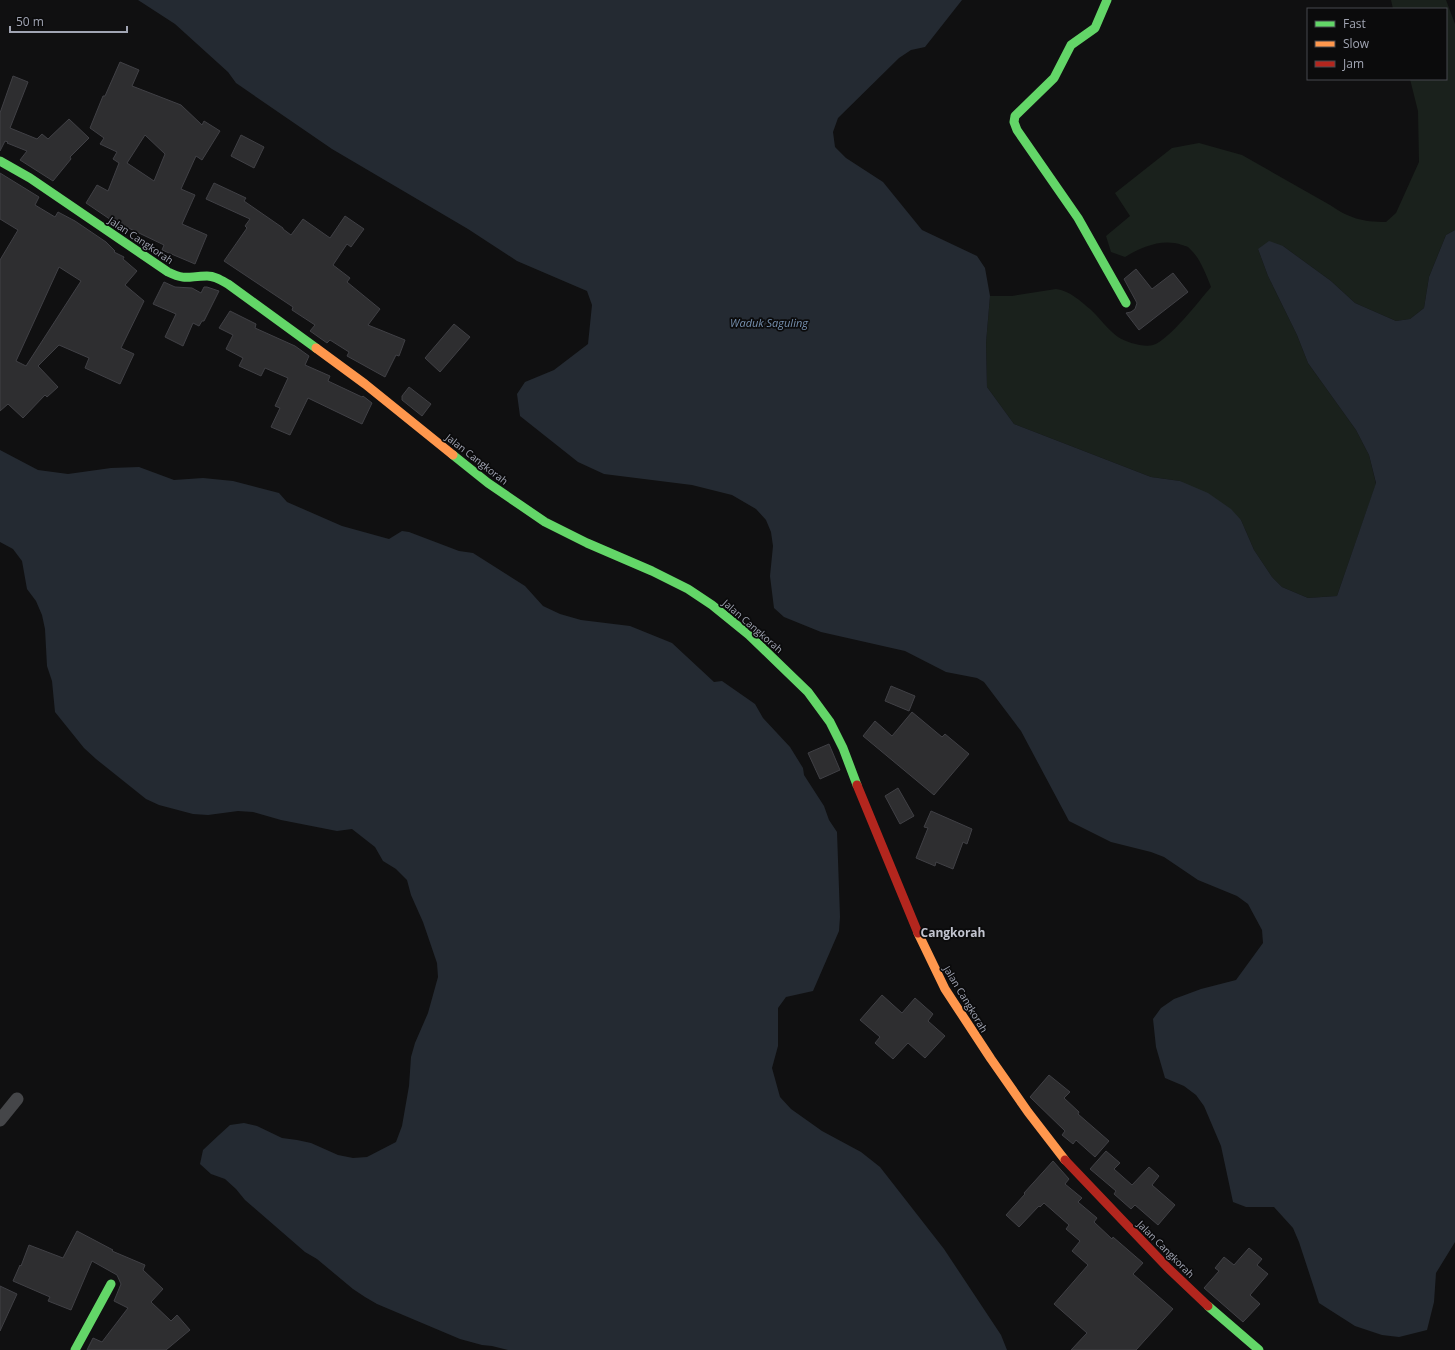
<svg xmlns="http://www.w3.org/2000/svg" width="1455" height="1350" font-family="'Open Sans',sans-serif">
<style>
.green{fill:#1a211c}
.water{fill:#242a32}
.building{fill:#2e2e30;stroke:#404045;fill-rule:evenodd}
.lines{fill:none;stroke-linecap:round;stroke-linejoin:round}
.street{stroke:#454649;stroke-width:13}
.fast{stroke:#63d668;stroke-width:9}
.slow{stroke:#ff974d;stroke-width:9}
.jam{stroke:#b3261e;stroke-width:9}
.labels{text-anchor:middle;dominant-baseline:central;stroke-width:3.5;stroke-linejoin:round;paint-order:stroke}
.street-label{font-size:10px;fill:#a1a5b3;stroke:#0b0b0c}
.water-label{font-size:11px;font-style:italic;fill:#7690af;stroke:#0b0b0c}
.quarter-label{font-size:12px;font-weight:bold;fill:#c2c4cf;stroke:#0b0b0c}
</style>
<rect width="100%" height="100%" fill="#101011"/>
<path class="green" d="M 1391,0 L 1446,0 L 1455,24 L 1455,230 L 1446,235 L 1429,277 L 1424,308 L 1410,319 L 1396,321 L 1355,303 L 1331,281 L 1283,246 L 1258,249 L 1268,276 L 1297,335 L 1308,363 L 1356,430 L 1369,455 L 1376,484 L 1337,596 L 1308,598 L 1282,587 L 1272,577 L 1254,550 L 1241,520 L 1180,481 L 1151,477 L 1014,424 L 987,387 L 986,343 L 990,296 L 1012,296 L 1056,289 C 1070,291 1079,300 1090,309 C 1099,317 1108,330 1118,337 C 1125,342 1145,348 1153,345 C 1169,340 1199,301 1211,287 C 1206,274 1200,258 1190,249 C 1188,246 1185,246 1182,245 C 1162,238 1142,247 1125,257 L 1111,252 L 1106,236 L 1130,216 L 1115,193 L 1172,148 L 1199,143 L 1242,155 L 1330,205 C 1349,218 1362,222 1386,222 L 1396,213 L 1419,162 L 1418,111 L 1410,79 L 1446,79 L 1446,9 L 1393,9 Z"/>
<g class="water">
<polygon points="138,0 962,0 925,47 911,50 899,58 838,118 833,132 835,147 846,158 883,182 922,230 977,256 985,268 990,296 986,343 987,387 1014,424 1151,477 1180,481 1208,493 1231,509 1241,520 1254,550 1272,577 1282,587 1308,598 1337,596 1376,483 1369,455 1356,430 1308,363 1297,335 1268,276 1258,249 1269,241 1283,246 1331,281 1355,303 1396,321 1410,319 1424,308 1429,277 1446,235 1455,230 1455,1242 1436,1273 1434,1302 1427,1330 1399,1337 1382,1335 1355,1326 1319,1303 1299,1242 1293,1228 1274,1207 1246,1207 1233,1202 1221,1146 1204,1106 1196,1095 1184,1086 1165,1078 1156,1047 1153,1019 1161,1008 1174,999 1201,989 1236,980 1263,943 1262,930 1248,904 1237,896 1198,880 1164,857 1151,852 1111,842 1069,821 1021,731 984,682 977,678 946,672 905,651 821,632 784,617 774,608 770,576 773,546 771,532 766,520 756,509 732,495 692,485 604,474 578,462 520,416 517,394 525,382 554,370 588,344 592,305 587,291 517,261 468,229 332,149 236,83 228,72 175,24"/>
<polygon points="0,450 38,470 68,474 111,468 139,467 174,480 203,478 233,481 279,493 287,502 342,526 389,539 402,531 409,532 459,551 473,553 525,586 543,606 560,614 581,620 630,626 672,643 714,682 722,681 755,704 763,718 790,747 803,768 804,775 824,806 829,820 837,832 840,917 839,931 813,991 786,997 778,1008 778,1046 772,1068 780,1097 791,1109 822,1131 861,1152 880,1167 944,1249 1001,1335 1007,1350 508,1350 492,1346 482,1345 460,1339 377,1304 365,1297 353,1289 317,1259 305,1252 245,1200 236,1189 225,1179 211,1174 200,1164 203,1150 219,1135 230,1125 244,1123 257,1126 282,1138 297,1140 311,1143 338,1155 353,1158 367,1157 396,1142 402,1126 409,1086 411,1057 415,1043 428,1013 438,977 437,963 423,922 411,895 407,880 396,869 383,861 375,847 352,829 337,831 281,820 253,812 238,811 208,815 193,814 159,805 146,799 96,759 84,748 55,712 52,681 47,666 45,629 42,615 36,601 27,589 22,561 13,549 0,542"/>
</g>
<g class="building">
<path d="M 120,62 L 139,70 L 132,86 L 181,105 L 202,125 L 204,121 L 220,131 L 202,160 L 196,156 L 181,189 L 195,195 L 182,224 L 207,235 L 195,264 L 162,250 L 164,245 L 118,223 L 117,224 L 86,203 L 97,185 L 108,191 L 119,163 L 113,159 L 117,152 L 100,144 L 104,138 L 90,128 L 103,96 L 105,96 ZM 145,135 L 165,154 L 154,181 L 127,163 Z"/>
<polygon points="13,76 28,82 10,128 37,139 42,134 48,139 69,119 89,138 70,157 71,159 53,181 20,160 27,151 7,143 8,142 5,141 0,151 0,113"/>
<polygon points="241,135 264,147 254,168 231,156"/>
<path d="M 0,173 L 39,197 L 35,205 L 55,217 L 58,212 L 75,221 L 106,242 L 115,251 L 114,252 L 124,257 L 123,259 L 137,271 L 125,285 L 144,301 L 121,348 L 134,354 L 120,384 L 85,368 L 89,358 L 59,345 L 38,366 L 58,387 L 47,397 L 45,395 L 23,418 L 8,404 L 0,411 L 0,260 L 18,230 L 0,219 ZM 59,267 L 81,281 L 26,366 L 16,361 Z"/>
<polygon points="214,183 246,198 244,201 283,228 283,229 291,235 303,219 330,238 345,216 364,229 351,247 347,244 333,265 350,278 347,282 380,309 368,325 405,340 399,356 396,355 385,377 347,356 349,352 330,340 327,343 310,331 315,325 292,310 293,307 224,261 247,228 245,226 250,219 206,199"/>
<polygon points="1136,269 1152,289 1173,273 1188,292 1139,330 1126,313 1131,312 1135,309 1137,303 1124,279"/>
<polygon points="164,282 175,287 192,288 201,293 204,287 207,287 219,291 204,321 202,321 199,326 193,323 183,346 165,337 176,314 153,304"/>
<polygon points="230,311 256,324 255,328 295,346 309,356 305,365 330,376 328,381 362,397 363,396 372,403 362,424 308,398 290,435 271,427 280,408 275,406 288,378 265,368 261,376 239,366 243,358 226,349 233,335 219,328"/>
<polygon points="454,324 470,337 440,372 425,358"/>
<polygon points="409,387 431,404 422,416 402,400 402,396"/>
<polygon points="891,686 915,696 909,711 885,701"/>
<polygon points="912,712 942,737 945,734 969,754 934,795 863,736 875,721 892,736"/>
<polygon points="829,744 840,770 820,779 808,753"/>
<polygon points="898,788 914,816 900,824 885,796"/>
<polygon points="931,811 972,829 967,844 963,842 953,869 936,862 935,866 916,858 928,828 924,827"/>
<polygon points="882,995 902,1013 915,998 933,1014 928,1021 945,1036 925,1058 908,1043 893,1059 875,1043 880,1037 860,1020"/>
<polygon points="1049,1075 1070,1092 1064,1098 1079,1112 1078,1114 1109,1141 1095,1157 1076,1140 1073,1144 1062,1135 1065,1131 1030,1097"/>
<polygon points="1106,1151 1120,1163 1114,1169 1132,1185 1149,1167 1159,1176 1152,1185 1175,1205 1158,1225 1135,1205 1131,1209 1114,1194 1116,1191 1090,1169"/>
<polygon points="1053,1161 1069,1179 1065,1184 1082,1198 1078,1202 1097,1218 1094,1222 1112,1239 1113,1237 1143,1263 1133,1274 1173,1309 1136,1350 1071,1350 1087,1333 1054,1304 1088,1265 1072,1251 1080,1241 1066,1229 1069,1225 1044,1203 1040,1207 1039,1206 1019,1227 1006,1215 1025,1194 1024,1193"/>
<polygon points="77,1231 113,1250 112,1251 145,1265 143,1270 163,1289 151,1302 171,1321 177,1315 190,1330 166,1350 87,1350 93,1338 102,1342 128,1308 114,1301 121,1284 117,1275 92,1261 71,1310 48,1301 50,1297 13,1281 20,1265 21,1266 29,1245 63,1258"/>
<polygon points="1249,1248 1262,1259 1257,1265 1268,1274 1250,1295 1260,1304 1243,1322 1204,1288 1219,1271 1215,1268 1224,1257 1234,1265"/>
<polygon points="0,1286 17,1294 0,1331"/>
</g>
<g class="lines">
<polyline class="street" points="0,1120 17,1099"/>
<g class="fast">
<polyline points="1107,0 1095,28 1071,45 1054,78 1015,116 1014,122 1017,130 1078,218 1126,303"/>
<path d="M 0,161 L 30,178 L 168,272 C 187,281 188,276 207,276 C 215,276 221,280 228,284 L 316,348"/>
<polyline points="453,455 488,483 545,522 587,543 652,571 688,589 712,605 749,635 808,692 830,722 843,748 857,785"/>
<polyline points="1208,1306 1259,1350"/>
<polyline points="75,1350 111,1284"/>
</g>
<g class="slow">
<polyline points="316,348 365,384 453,455"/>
<polyline points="918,933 945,989 991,1059 1028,1112 1065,1160"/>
</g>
<g class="jam">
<polyline points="857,785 918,933"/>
<polyline points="1065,1160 1169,1269 1208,1306"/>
</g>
</g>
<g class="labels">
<g class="street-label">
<text transform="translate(141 240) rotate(34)">Jalan Cangkorah</text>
<text transform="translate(477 459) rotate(38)">Jalan Cangkorah</text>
<text transform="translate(753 626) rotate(41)">Jalan Cangkorah</text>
<text transform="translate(966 999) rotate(59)">Jalan Cangkorah</text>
<text transform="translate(1166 1249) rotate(45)">Jalan Cangkorah</text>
</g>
<g class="water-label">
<text x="769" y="322">Waduk Saguling</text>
</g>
<g class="quarter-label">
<text x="953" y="932">Cangkorah</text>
</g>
</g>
<rect x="1307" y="8" width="140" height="72" fill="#0b0b0c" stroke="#47494f"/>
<rect x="1315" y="21" width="20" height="6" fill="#63d668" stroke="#47494f"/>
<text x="1343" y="28" font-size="12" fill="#a1a5b3">Fast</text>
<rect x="1315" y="41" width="20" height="6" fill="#ff974d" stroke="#47494f"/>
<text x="1343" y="48" font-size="12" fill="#a1a5b3">Slow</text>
<rect x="1315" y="61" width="20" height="6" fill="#b3261e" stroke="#47494f"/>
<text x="1343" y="68" font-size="12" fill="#a1a5b3">Jam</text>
<path d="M10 26v6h117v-6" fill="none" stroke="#a1a5b3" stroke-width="2"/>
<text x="16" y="26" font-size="12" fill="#a1a5b3" stroke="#0b0b0c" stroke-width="3" paint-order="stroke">50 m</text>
</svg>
